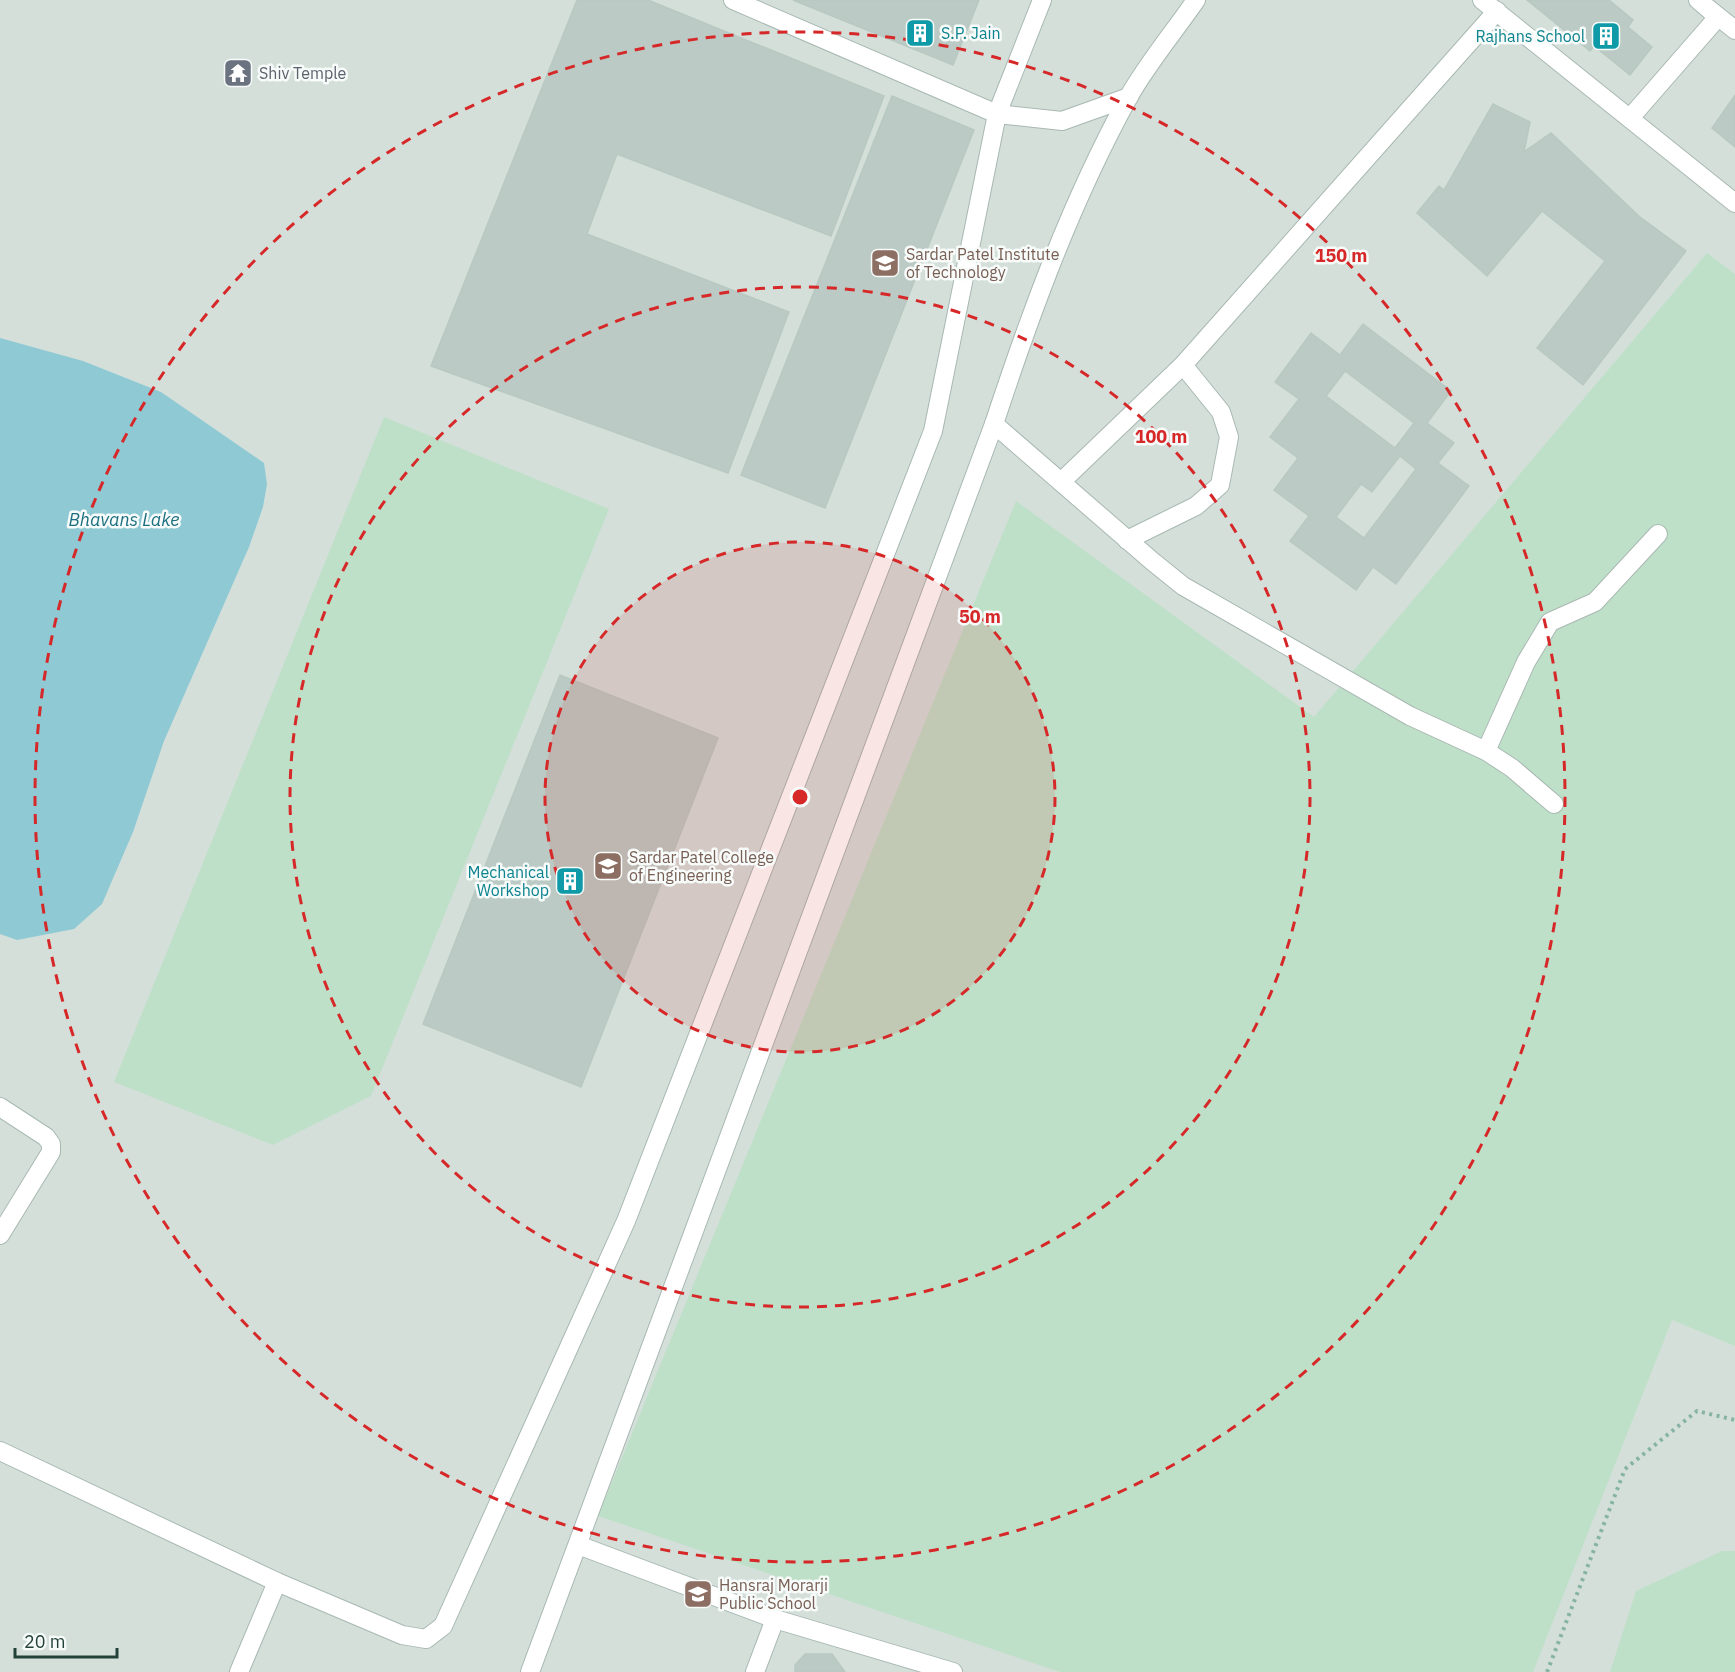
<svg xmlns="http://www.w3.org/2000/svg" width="1735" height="1672" font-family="'IBM Plex Sans',sans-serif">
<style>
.built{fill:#d4dfda}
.green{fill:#bfe0c8}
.water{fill:#8ec9d4}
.building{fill:#bbcac4;stroke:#b8c9c2;stroke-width:1.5;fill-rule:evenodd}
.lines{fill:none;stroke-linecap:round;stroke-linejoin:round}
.minor-casing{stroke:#a8b8b2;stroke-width:20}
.path{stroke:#86b3a5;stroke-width:4;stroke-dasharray:3 4.5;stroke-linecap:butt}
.minor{stroke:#fff;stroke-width:18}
.ring{fill:none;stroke:#d62828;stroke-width:3;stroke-dasharray:10 8}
.labels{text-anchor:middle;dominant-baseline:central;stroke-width:5;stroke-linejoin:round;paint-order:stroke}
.culture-label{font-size:16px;fill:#0d838f;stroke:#f7fbf9;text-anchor:end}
.worship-label{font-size:16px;fill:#5b616d;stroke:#f7fbf9;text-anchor:start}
.education-label{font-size:16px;fill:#785e54;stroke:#f7fbf9;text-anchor:start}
.water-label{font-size:18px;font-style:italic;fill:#1c6f80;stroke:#f7fbf9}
.centre{fill:#d62828;stroke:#f7fbf9;stroke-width:3}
.ring-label{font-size:18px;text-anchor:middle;font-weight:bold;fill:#d62828;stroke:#f7fbf9;stroke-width:5;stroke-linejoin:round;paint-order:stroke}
</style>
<rect width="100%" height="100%" fill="#e6efeb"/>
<rect class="built" x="0" y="0" width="1735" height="1672"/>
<g class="green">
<polygon points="1707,253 1735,274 1735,1346 1672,1320 1533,1672 1060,1672 598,1516 1016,501 1314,717"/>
<polygon points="384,417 609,509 371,1096 273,1145 114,1082"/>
<polygon points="1722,1551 1735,1551 1735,1672 1610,1672 1636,1591"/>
</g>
<polygon class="water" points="0,338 83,361 161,392 264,463 267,484 263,507 249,547 164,741 133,832 102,904 74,929 17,940 0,934"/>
<g class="building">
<polygon points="577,0 648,0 884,96 831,236 617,154 587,234 789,312 728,473 431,366"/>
<polygon points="793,0 979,0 953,65"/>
<polygon points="1527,0 1609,0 1633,20 1628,27 1652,47 1630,75 1594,46 1590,51"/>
<polygon points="1735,95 1735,147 1712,128"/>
<polygon points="892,96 974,130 825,508 741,475"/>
<polygon points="1493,104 1530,122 1524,152 1551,133 1640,217 1686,251 1583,385 1537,348 1605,261 1542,211 1487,276 1417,213 1439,186 1444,190"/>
<path d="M 1363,324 L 1451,391 L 1427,423 L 1454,443 L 1438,463 L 1469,486 L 1396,584 L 1373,567 L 1356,590 L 1290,541 L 1309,516 L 1274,490 L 1298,458 L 1270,437 L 1299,399 L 1275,382 L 1311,333 L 1340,355 ZM 1345,371 L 1414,423 L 1395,448 L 1326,396 ZM 1400,456 L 1416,469 L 1364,538 L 1336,517 L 1361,484 L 1372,492 Z"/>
<polygon points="560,675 718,738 581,1087 423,1024"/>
<polygon points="805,1654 832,1654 845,1672 795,1672 795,1665"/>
</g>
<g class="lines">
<g class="minor-casing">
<g id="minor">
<polyline points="733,0 997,114 1062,121 1129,97"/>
<polyline points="1482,0 1735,203"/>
<polyline points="1710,10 1735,30"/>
<polyline points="1630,118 1718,17 1698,0"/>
<polyline points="994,424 1152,561 1183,586 1410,716 1486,751 1512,768 1554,804"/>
<polyline points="1062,481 1183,365 1497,11"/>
<polyline points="1127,540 1196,506 1220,485 1229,437 1221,412 1183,365"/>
<polyline points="1486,751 1526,662 1550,622 1595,602 1658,534"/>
<polyline points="0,1107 46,1137 51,1144 51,1152 0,1235"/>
<polyline points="0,1451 277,1582 402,1635 426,1639 443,1626 626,1221 933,431 997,114 1042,0"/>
<polyline points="578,1545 775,1619 953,1672"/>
<polyline points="239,1672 277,1582"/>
<path d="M 530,1672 L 994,424 C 1031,312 1071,202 1128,98 C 1147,64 1174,32 1196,0"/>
<polyline points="755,1672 775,1619"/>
</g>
</g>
<polyline class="path" points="1547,1672 1625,1469 1697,1411 1735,1420"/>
<use href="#minor" class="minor"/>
</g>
<circle cx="800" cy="797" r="255" fill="#d62828" fill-opacity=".12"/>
<g class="ring">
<circle cx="800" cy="797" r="255"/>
<circle cx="800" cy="797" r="510"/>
<circle cx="800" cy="797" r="765"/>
</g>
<defs>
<g id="building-square" transform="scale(1.5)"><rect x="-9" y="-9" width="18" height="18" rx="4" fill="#0f9aa8" stroke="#f7fbf9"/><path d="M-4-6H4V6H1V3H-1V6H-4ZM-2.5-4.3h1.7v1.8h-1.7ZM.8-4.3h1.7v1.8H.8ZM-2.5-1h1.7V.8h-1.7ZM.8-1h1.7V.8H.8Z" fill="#fff"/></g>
<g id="temple-square" transform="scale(1.5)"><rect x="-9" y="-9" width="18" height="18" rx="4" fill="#6b7280" stroke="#f7fbf9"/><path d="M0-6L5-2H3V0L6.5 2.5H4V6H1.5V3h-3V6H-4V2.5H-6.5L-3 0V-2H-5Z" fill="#fff"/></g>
<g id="university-square" transform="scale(1.5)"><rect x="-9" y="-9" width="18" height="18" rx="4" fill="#8d6e63" stroke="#f7fbf9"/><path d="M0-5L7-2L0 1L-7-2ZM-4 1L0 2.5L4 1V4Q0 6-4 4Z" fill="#fff"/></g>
<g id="school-square" transform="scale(1.5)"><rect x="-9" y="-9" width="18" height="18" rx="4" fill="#8d6e63" stroke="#f7fbf9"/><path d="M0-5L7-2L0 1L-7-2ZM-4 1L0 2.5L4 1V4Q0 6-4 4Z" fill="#fff"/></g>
</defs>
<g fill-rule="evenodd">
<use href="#building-square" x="920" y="33"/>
<use href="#building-square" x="1606" y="36"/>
<use href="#temple-square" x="238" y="73"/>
<use href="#university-square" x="885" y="263"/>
<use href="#university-square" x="608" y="866"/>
<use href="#building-square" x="570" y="881"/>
<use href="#school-square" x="698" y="1594"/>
</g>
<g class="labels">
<g class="culture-label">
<text x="941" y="33" text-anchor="start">S.P. Jain</text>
<text x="1585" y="36">Rajhans School</text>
<text x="549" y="872">Mechanical<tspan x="549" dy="18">Workshop</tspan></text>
</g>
<g class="worship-label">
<text x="259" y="73">Shiv Temple</text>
</g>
<g class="education-label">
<text x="906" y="254">Sardar Patel Institute<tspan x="906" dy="18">of Technology</tspan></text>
<text x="629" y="857">Sardar Patel College<tspan x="629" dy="18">of Engineering</tspan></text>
<text x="719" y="1585">Hansraj Morarji<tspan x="719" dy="18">Public School</tspan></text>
</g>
<g class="water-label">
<text x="124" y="519">Bhavans Lake</text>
</g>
</g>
<circle cx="800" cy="797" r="9" class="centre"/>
<g class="ring-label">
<text x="1341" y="262">150 m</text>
<text x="1161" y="443">100 m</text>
<text x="980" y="623">50 m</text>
</g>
<path d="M15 1648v9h102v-9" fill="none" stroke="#24423a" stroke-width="3"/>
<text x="24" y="1648" font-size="18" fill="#24423a" stroke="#f7fbf9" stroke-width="4.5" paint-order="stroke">20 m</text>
</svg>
